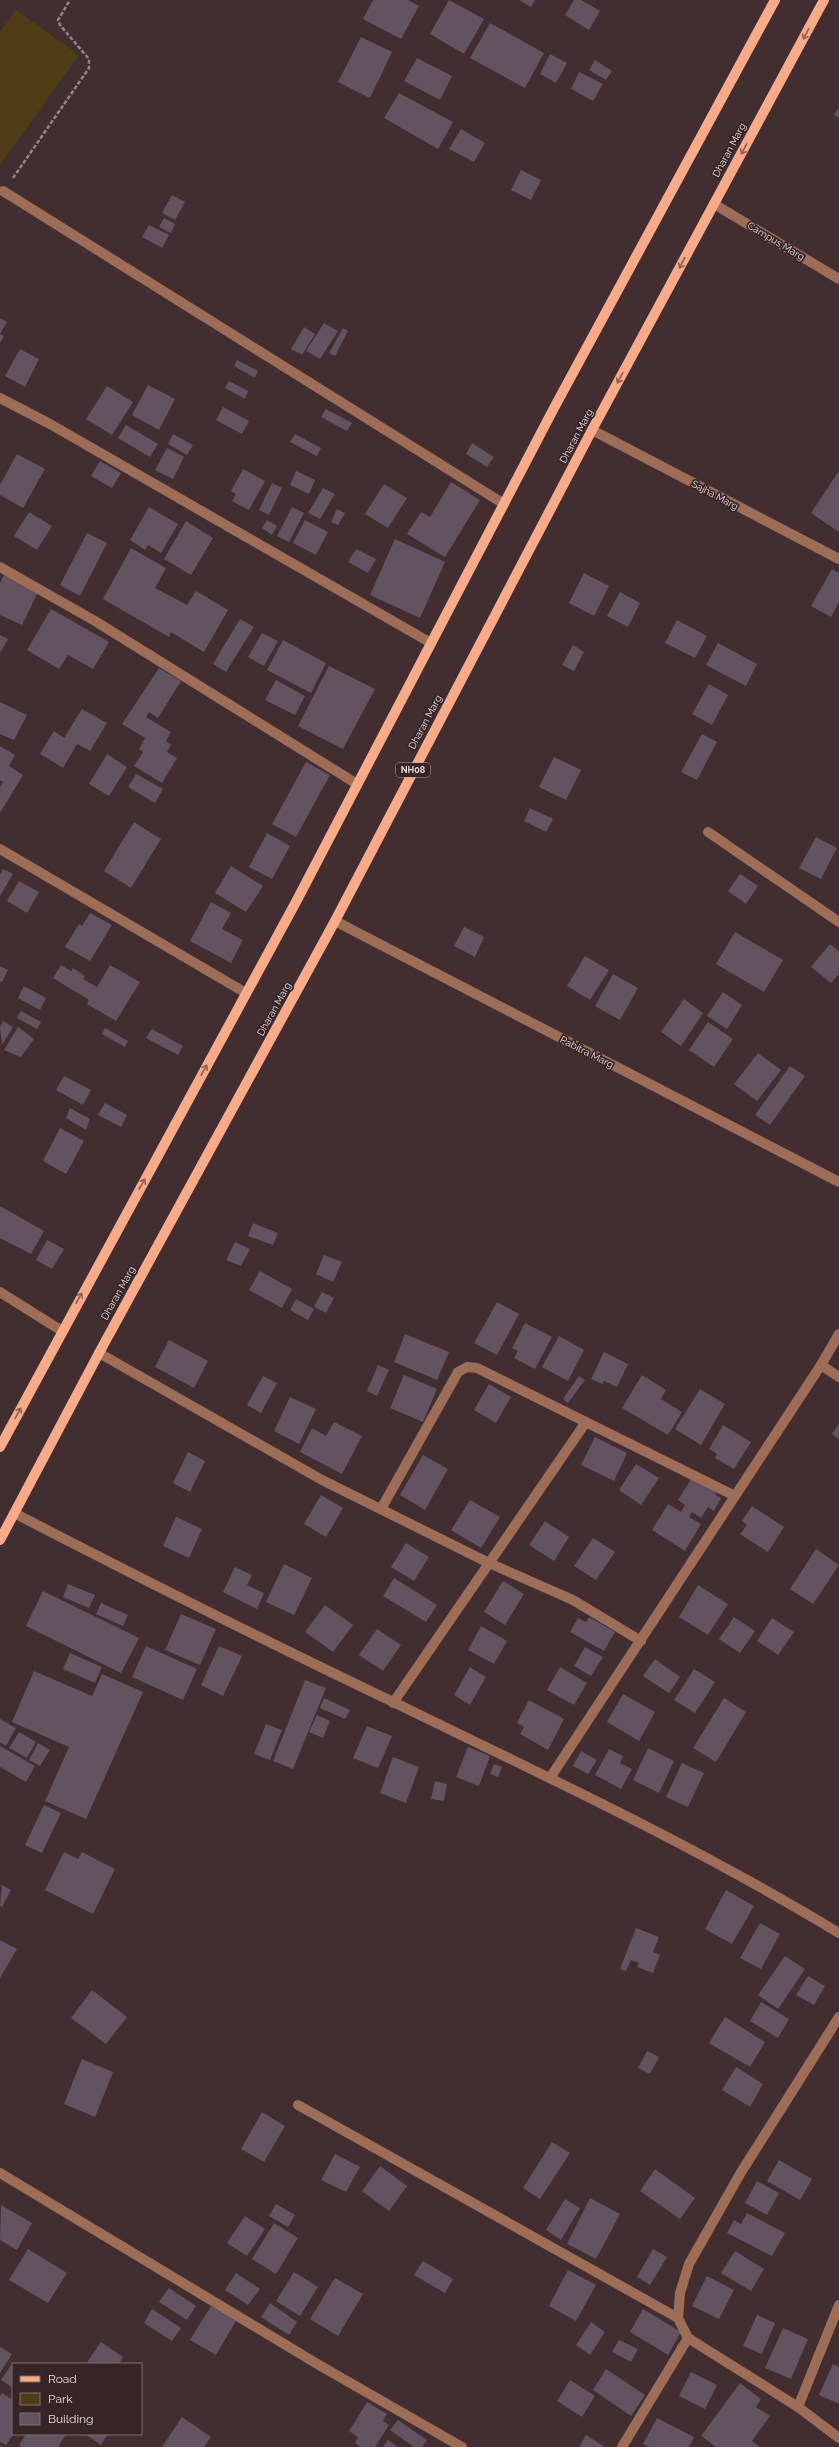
<svg xmlns="http://www.w3.org/2000/svg" width="839" height="2447" font-family="Raleway,sans-serif">
<style>
.green{fill:#513c18}
.building{fill:#63525f}
.lines{fill:none;stroke-linecap:round;stroke-linejoin:round}
.path{stroke:#968587;stroke-width:2.5;stroke-dasharray:4 2;stroke-linecap:butt}
.minor{stroke:#9d6d58;stroke-width:10}
.major{stroke:#f9aa88;stroke-width:10}
.oneway{stroke:#8e6053}
.labels{text-anchor:middle;dominant-baseline:central;stroke-width:3.5;stroke-linejoin:round;paint-order:stroke}
.shield{fill:#372427;stroke:#b4a5a6;stroke-width:1}
.shield-label{font-size:9px;font-weight:bold;fill:#e9dcdd}
.street-label{font-size:10px;fill:#e9dcdd;stroke:#372427}
</style>
<rect width="100%" height="100%" fill="#422e30"/>
<polygon class="green" points="16,10 79,55 0,165 0,32"/>
<g class="building">
<polygon points="373,0 408,0 419,6 401,39 363,19"/>
<polygon points="449,0 484,19 464,54 430,34"/>
<polygon points="519,0 535,0 531,7"/>
<polygon points="574,0 581,0 600,11 589,30 565,15"/>
<polygon points="490,23 544,53 525,88 470,58"/>
<polygon points="361,37 392,52 370,98 338,82"/>
<polygon points="550,54 567,63 556,83 540,74"/>
<polygon points="417,58 452,76 440,100 404,81"/>
<polygon points="595,60 612,71 606,80 589,70"/>
<polygon points="579,72 603,84 593,101 571,89"/>
<polygon points="399,93 453,122 438,149 384,118"/>
<polygon points="839,107 839,118 834,115"/>
<polygon points="461,129 485,143 474,162 449,149"/>
<polygon points="521,170 541,180 531,200 511,190"/>
<polygon points="172,195 185,202 175,220 162,213"/>
<polygon points="164,218 175,224 171,233 159,227"/>
<polygon points="149,225 169,235 162,248 142,237"/>
<polygon points="0,318 7,322 0,334 4,336 0,343"/>
<polygon points="324,323 338,331 320,359 306,351"/>
<polygon points="304,327 315,334 302,355 291,349"/>
<polygon points="343,328 348,331 335,356 329,353"/>
<polygon points="20,349 39,359 25,387 5,376"/>
<polygon points="237,360 258,371 255,378 234,366"/>
<polygon points="229,381 248,391 245,399 225,388"/>
<polygon points="148,385 175,399 159,430 132,415"/>
<polygon points="107,386 133,402 112,435 86,419"/>
<polygon points="223,407 249,421 242,434 216,420"/>
<polygon points="326,409 352,423 347,431 321,417"/>
<polygon points="126,425 158,444 150,457 118,438"/>
<polygon points="173,434 193,445 187,455 168,444"/>
<polygon points="295,434 321,448 317,456 290,442"/>
<polygon points="472,443 494,457 487,467 466,454"/>
<polygon points="167,448 184,457 173,479 155,470"/>
<polygon points="17,454 45,469 23,508 0,495 0,485"/>
<polygon points="100,461 121,473 112,488 91,476"/>
<polygon points="243,469 265,481 249,510 232,501 236,494 231,491"/>
<polygon points="296,471 315,480 309,494 290,485"/>
<polygon points="839,471 839,532 811,513"/>
<polygon points="451,482 480,500 445,557 407,534 421,512 430,517"/>
<polygon points="272,483 282,488 269,515 259,510"/>
<polygon points="384,484 407,498 388,528 365,514"/>
<polygon points="323,488 335,494 320,519 308,513"/>
<polygon points="149,507 178,524 161,553 148,545 145,550 130,540"/>
<polygon points="292,507 304,513 289,542 277,536"/>
<polygon points="337,509 345,513 338,525 331,522"/>
<polygon points="29,512 52,526 37,550 14,536"/>
<polygon points="267,520 277,526 272,535 262,528"/>
<polygon points="305,520 328,532 316,555 293,543"/>
<polygon points="186,521 213,538 191,575 164,559"/>
<polygon points="87,533 107,543 80,596 60,585"/>
<polygon points="395,539 445,562 420,618 370,595"/>
<polygon points="131,548 166,568 155,588 187,605 196,591 228,610 204,652 171,632 169,637 103,599"/>
<polygon points="356,549 376,559 368,573 348,562"/>
<polygon points="832,569 839,573 839,602 831,617 811,606"/>
<polygon points="584,573 609,586 594,616 569,603"/>
<polygon points="4,575 38,592 22,625 0,615 0,583"/>
<polygon points="620,592 640,603 628,627 607,616"/>
<polygon points="51,609 109,642 93,669 68,655 59,669 27,650"/>
<polygon points="240,619 254,627 226,672 213,664"/>
<polygon points="677,620 707,636 695,658 665,643"/>
<polygon points="262,633 278,641 264,666 248,657"/>
<polygon points="0,635 8,639 0,653"/>
<polygon points="283,640 326,663 311,693 267,670"/>
<polygon points="718,643 757,664 746,686 706,665"/>
<polygon points="573,645 584,652 574,671 562,665"/>
<polygon points="329,666 375,689 343,749 298,726"/>
<polygon points="159,668 181,681 158,718 149,712 146,717 171,732 166,741 171,745 167,752 177,758 162,783 134,766 143,752 139,749 145,738 122,724"/>
<polygon points="276,680 305,696 295,715 265,700"/>
<polygon points="709,684 728,695 712,725 692,714"/>
<polygon points="0,702 27,715 14,740 0,734"/>
<polygon points="82,709 107,723 90,751 77,744 63,768 40,754 54,731 64,738"/>
<polygon points="702,734 717,742 697,780 681,772"/>
<polygon points="0,746 15,755 9,766 23,775 0,813 0,787 3,782 0,780"/>
<polygon points="107,754 127,767 109,796 89,784"/>
<polygon points="554,757 581,770 566,800 539,787"/>
<polygon points="306,762 330,775 296,837 272,824"/>
<polygon points="136,774 163,789 155,803 128,787"/>
<polygon points="530,808 553,819 546,832 524,821"/>
<polygon points="134,822 161,839 131,888 104,871"/>
<polygon points="267,833 290,846 272,879 249,867"/>
<polygon points="816,837 837,848 821,879 799,868"/>
<polygon points="231,866 263,886 246,912 215,893"/>
<polygon points="3,869 13,874 0,896 0,874"/>
<polygon points="740,874 758,886 746,904 728,891"/>
<polygon points="19,881 39,892 27,913 7,901"/>
<polygon points="211,902 231,913 222,929 243,940 231,963 190,941"/>
<polygon points="90,913 112,925 90,961 65,947 79,924 82,926"/>
<polygon points="464,927 484,937 475,957 454,946"/>
<polygon points="735,932 783,960 764,992 716,964"/>
<polygon points="830,944 839,951 839,974 831,983 811,967"/>
<polygon points="585,956 609,970 590,1000 567,986"/>
<polygon points="61,965 71,971 73,968 85,976 83,979 97,987 110,965 140,982 116,1021 87,1004 89,1000 53,978"/>
<polygon points="0,966 8,970 2,982 0,981"/>
<polygon points="613,974 638,988 620,1020 595,1006"/>
<polygon points="24,986 46,998 40,1010 18,998"/>
<polygon points="723,992 742,1005 727,1029 707,1016"/>
<polygon points="684,999 703,1013 681,1046 661,1032"/>
<polygon points="21,1011 41,1022 37,1029 17,1018"/>
<polygon points="3,1021 13,1027 2,1045 0,1027"/>
<polygon points="708,1022 733,1039 714,1067 689,1050"/>
<polygon points="18,1027 34,1039 21,1057 4,1050"/>
<polygon points="105,1028 128,1041 125,1047 102,1034"/>
<polygon points="152,1029 183,1046 178,1055 146,1038"/>
<polygon points="758,1053 781,1070 757,1101 734,1084"/>
<polygon points="790,1066 805,1076 770,1125 755,1115"/>
<polygon points="64,1076 91,1090 83,1105 56,1090"/>
<polygon points="105,1103 127,1115 121,1127 98,1115"/>
<polygon points="70,1108 90,1119 86,1130 66,1118"/>
<polygon points="60,1128 84,1141 66,1174 43,1161"/>
<polygon points="0,1206 44,1231 31,1254 0,1238"/>
<polygon points="253,1223 278,1233 273,1245 248,1236"/>
<polygon points="47,1240 64,1249 52,1269 36,1260"/>
<polygon points="235,1242 250,1249 241,1266 226,1260"/>
<polygon points="324,1255 342,1262 333,1282 316,1274"/>
<polygon points="260,1271 292,1289 282,1308 249,1290"/>
<polygon points="322,1292 334,1298 326,1313 314,1307"/>
<polygon points="296,1299 314,1309 308,1320 290,1310"/>
<polygon points="497,1302 519,1314 497,1355 474,1343"/>
<polygon points="525,1323 552,1337 535,1369 514,1358 518,1351 512,1348"/>
<polygon points="405,1334 449,1352 437,1380 394,1362"/>
<polygon points="559,1336 584,1350 568,1381 542,1367"/>
<polygon points="169,1340 208,1361 194,1388 155,1367"/>
<polygon points="604,1352 628,1364 617,1387 604,1381 602,1384 591,1379"/>
<polygon points="378,1365 389,1370 377,1396 367,1391"/>
<polygon points="404,1375 437,1389 423,1422 390,1408"/>
<polygon points="642,1375 666,1390 661,1399 682,1412 668,1435 622,1408"/>
<polygon points="263,1376 277,1383 261,1413 247,1405"/>
<polygon points="579,1376 585,1380 568,1403 563,1399"/>
<polygon points="489,1384 511,1397 496,1423 474,1410"/>
<polygon points="700,1389 725,1404 701,1445 675,1429"/>
<polygon points="290,1397 316,1409 299,1444 274,1431"/>
<polygon points="334,1422 362,1436 342,1474 300,1452 312,1428 326,1436"/>
<polygon points="839,1423 839,1439 832,1434"/>
<polygon points="723,1425 751,1442 734,1469 715,1458 717,1454 709,1449"/>
<polygon points="595,1437 627,1453 614,1481 581,1465"/>
<polygon points="188,1452 205,1461 190,1492 173,1483"/>
<polygon points="423,1455 448,1469 425,1510 400,1495"/>
<polygon points="636,1464 659,1478 641,1505 619,1490"/>
<polygon points="693,1476 717,1491 715,1494 721,1498 714,1511 708,1507 701,1518 692,1512 689,1517 701,1524 685,1551 652,1530 668,1504 681,1512 685,1505 678,1500"/>
<polygon points="321,1495 343,1508 326,1537 304,1524"/>
<polygon points="470,1500 500,1517 481,1548 451,1530"/>
<polygon points="752,1506 784,1527 768,1552 740,1534 747,1525 742,1521"/>
<polygon points="176,1517 202,1529 189,1558 163,1546"/>
<polygon points="545,1521 569,1537 554,1561 529,1545"/>
<polygon points="593,1538 615,1552 596,1580 574,1566"/>
<polygon points="406,1543 429,1557 414,1581 391,1567"/>
<polygon points="816,1549 839,1565 813,1604 790,1589"/>
<polygon points="284,1564 312,1578 294,1615 266,1602"/>
<polygon points="235,1567 252,1575 247,1585 264,1593 257,1609 223,1592"/>
<polygon points="394,1578 437,1605 426,1622 383,1596"/>
<polygon points="503,1581 524,1594 505,1625 484,1612"/>
<polygon points="68,1584 95,1595 89,1608 63,1597"/>
<polygon points="698,1585 728,1604 708,1635 679,1617"/>
<polygon points="43,1591 139,1638 121,1673 26,1626"/>
<polygon points="101,1603 128,1615 123,1626 96,1614"/>
<polygon points="325,1605 353,1625 333,1652 305,1632"/>
<polygon points="181,1614 216,1629 200,1665 165,1650"/>
<polygon points="589,1617 615,1632 604,1651 570,1632 578,1618 586,1622"/>
<polygon points="734,1617 755,1631 740,1653 719,1639"/>
<polygon points="772,1618 794,1632 778,1655 757,1641"/>
<polygon points="481,1626 507,1641 494,1664 468,1650"/>
<polygon points="377,1629 401,1645 383,1671 359,1655"/>
<polygon points="146,1646 197,1669 183,1700 132,1677"/>
<polygon points="219,1646 242,1656 223,1696 201,1685"/>
<polygon points="585,1647 603,1657 591,1676 574,1666"/>
<polygon points="70,1653 102,1667 95,1683 63,1669"/>
<polygon points="655,1659 680,1677 669,1693 643,1676"/>
<polygon points="470,1667 486,1677 470,1705 454,1695"/>
<polygon points="560,1667 587,1683 574,1705 547,1690"/>
<polygon points="694,1669 715,1682 695,1713 674,1700"/>
<polygon points="34,1671 92,1696 102,1674 143,1692 86,1819 45,1801 69,1747 12,1722"/>
<polygon points="305,1680 326,1688 293,1769 273,1761"/>
<polygon points="623,1694 655,1712 639,1741 607,1722"/>
<polygon points="324,1698 350,1710 345,1719 320,1708"/>
<polygon points="724,1698 746,1712 716,1762 693,1748"/>
<polygon points="529,1700 564,1719 548,1750 520,1734 524,1727 517,1723"/>
<polygon points="317,1715 330,1721 323,1738 309,1732"/>
<polygon points="0,1719 16,1728 6,1746 0,1742"/>
<polygon points="266,1724 282,1730 270,1760 254,1754"/>
<polygon points="367,1726 392,1736 378,1768 353,1758"/>
<polygon points="19,1732 36,1742 27,1758 9,1748"/>
<polygon points="38,1743 50,1750 40,1766 29,1760"/>
<polygon points="0,1746 35,1766 26,1782 0,1767"/>
<polygon points="468,1747 490,1756 479,1786 456,1777"/>
<polygon points="648,1748 674,1761 659,1793 633,1780"/>
<polygon points="609,1749 623,1756 620,1763 632,1769 621,1789 595,1775"/>
<polygon points="581,1751 597,1760 588,1774 573,1766"/>
<polygon points="393,1757 419,1767 406,1803 380,1793"/>
<polygon points="682,1763 704,1773 688,1807 666,1797"/>
<polygon points="494,1764 502,1767 498,1777 490,1774"/>
<polygon points="435,1781 447,1784 444,1801 431,1799"/>
<polygon points="44,1805 61,1813 42,1853 25,1845"/>
<polygon points="64,1852 78,1859 82,1852 115,1869 93,1914 45,1890"/>
<polygon points="2,1885 11,1890 2,1907 0,1906"/>
<polygon points="726,1890 754,1906 732,1944 705,1929"/>
<polygon points="760,1923 780,1934 761,1969 740,1958"/>
<polygon points="636,1928 659,1937 653,1952 660,1955 653,1973 637,1967 639,1963 631,1960 626,1971 620,1969"/>
<polygon points="0,1940 17,1949 0,1978"/>
<polygon points="785,1956 805,1969 778,2009 758,1995"/>
<polygon points="808,1976 825,1986 814,2005 796,1995"/>
<polygon points="92,1990 127,2017 106,2044 71,2018"/>
<polygon points="761,2002 789,2019 778,2038 750,2021"/>
<polygon points="725,2017 765,2042 750,2067 709,2043"/>
<polygon points="647,2051 659,2057 650,2074 638,2068"/>
<polygon points="82,2059 113,2072 95,2117 64,2104"/>
<polygon points="736,2067 763,2084 750,2107 722,2090"/>
<polygon points="262,2112 285,2126 264,2162 241,2149"/>
<polygon points="552,2142 570,2153 540,2199 523,2188"/>
<polygon points="335,2154 360,2167 346,2192 321,2180"/>
<polygon points="779,2160 812,2179 800,2200 767,2181"/>
<polygon points="380,2166 407,2186 389,2211 362,2191"/>
<polygon points="655,2169 695,2198 680,2219 640,2191"/>
<polygon points="757,2181 779,2193 767,2215 745,2203"/>
<polygon points="590,2198 620,2214 596,2259 567,2244"/>
<polygon points="565,2199 580,2208 561,2240 546,2230"/>
<polygon points="276,2204 295,2215 288,2227 269,2216"/>
<polygon points="1,2205 32,2223 17,2250 0,2240"/>
<polygon points="747,2213 785,2233 772,2256 727,2233 734,2220 741,2224"/>
<polygon points="245,2216 265,2229 247,2256 227,2243"/>
<polygon points="274,2223 298,2238 276,2274 252,2259"/>
<polygon points="28,2249 67,2273 48,2303 9,2280"/>
<polygon points="653,2249 667,2257 650,2285 637,2277"/>
<polygon points="735,2251 764,2269 751,2291 721,2273"/>
<polygon points="423,2261 453,2279 445,2293 414,2275"/>
<polygon points="568,2270 596,2285 576,2321 549,2306"/>
<polygon points="294,2272 318,2287 300,2316 276,2301"/>
<polygon points="236,2273 260,2289 248,2305 225,2290"/>
<polygon points="707,2276 734,2290 719,2319 692,2306"/>
<polygon points="335,2278 363,2294 338,2336 310,2319"/>
<polygon points="169,2288 196,2306 187,2320 159,2302"/>
<polygon points="270,2303 297,2322 289,2335 261,2317"/>
<polygon points="211,2306 236,2321 216,2355 190,2340"/>
<polygon points="152,2309 181,2328 172,2341 144,2323"/>
<polygon points="643,2309 681,2332 668,2355 630,2332"/>
<polygon points="757,2315 775,2323 762,2354 743,2346"/>
<polygon points="591,2322 605,2332 590,2355 576,2345"/>
<polygon points="783,2328 808,2339 791,2379 765,2368"/>
<polygon points="619,2340 638,2349 631,2362 612,2352"/>
<polygon points="101,2342 123,2357 119,2364 86,2364"/>
<polygon points="0,2347 12,2354 0,2373"/>
<polygon points="833,2364 839,2367 839,2404 819,2395"/>
<polygon points="11,2365 13,2366 13,2388 1,2380"/>
<polygon points="606,2369 645,2395 631,2416 593,2390"/>
<polygon points="691,2372 717,2385 705,2409 679,2396"/>
<polygon points="570,2380 595,2396 582,2417 557,2401"/>
<polygon points="740,2383 761,2399 756,2407 770,2416 752,2441 760,2447 716,2447 701,2436"/>
<polygon points="2,2393 13,2400 13,2435 6,2445 0,2442 0,2396"/>
<polygon points="367,2402 387,2414 383,2421 389,2425 375,2447 361,2447 355,2443 358,2437 349,2431"/>
<polygon points="182,2417 211,2437 204,2447 162,2447"/>
<polygon points="657,2418 694,2437 689,2447 649,2447 643,2444"/>
<polygon points="398,2420 427,2440 422,2447 414,2447 390,2430"/>
<polygon points="26,2434 66,2434 58,2447 22,2447 19,2445"/>
<polygon points="85,2434 108,2434 101,2445"/>
<polygon points="586,2435 605,2447 579,2447"/>
<polygon points="388,2440 398,2447 383,2447"/>
</g>
<g class="lines">
<polyline class="path" points="13,178 89,68 89,59 60,25 58,20 70,0"/>
<g class="minor">
<polyline points="3,191 504,504"/>
<polyline points="714,204 839,279"/>
<polyline points="0,398 50,424 431,643"/>
<polyline points="592,430 839,559"/>
<polyline points="0,567 95,621 357,784"/>
<polyline points="708,832 839,922"/>
<polyline points="0,849 246,993"/>
<polyline points="335,921 839,1182"/>
<polyline points="0,1292 62,1331"/>
<polyline points="99,1353 322,1480 489,1563 573,1600 641,1641"/>
<polyline points="821,1365 839,1377"/>
<polyline points="381,1509 458,1372 467,1367 477,1368 735,1496"/>
<path d="M 14,1513 C 138,1577 263,1640 389,1700 C 541,1774 694,1845 839,1933"/>
<polyline points="393,1703 586,1422"/>
<polyline points="550,1778 821,1365 839,1334"/>
<polyline points="839,2017 740,2174 689,2264 680,2293 678,2318 688,2338 798,2407 839,2438"/>
<polyline points="298,2105 678,2318"/>
<polyline points="0,2173 319,2365 462,2447"/>
<polyline points="798,2407 839,2305"/>
<polyline points="622,2447 688,2338"/>
</g>
<g class="major">
<polyline points="0,1447 297,900 554,408 775,0"/>
<polyline points="0,1540 99,1353 335,921 592,430 824,0"/>
</g>
</g>
<defs><path id="oneway-shaft" d="M-6 0H5M1.5-3L5.5 0L1.5 3" fill="none" stroke-width="1.6" stroke-linecap="round" stroke-linejoin="round"/></defs>
<g class="oneway">
<use href="#oneway-shaft" transform="translate(806 34) rotate(118)"/>
<use href="#oneway-shaft" transform="translate(744 149) rotate(118)"/>
<use href="#oneway-shaft" transform="translate(682 263) rotate(118)"/>
<use href="#oneway-shaft" transform="translate(620 378) rotate(118)"/>
<use href="#oneway-shaft" transform="translate(204 1070) rotate(-61)"/>
<use href="#oneway-shaft" transform="translate(142 1184) rotate(-61)"/>
<use href="#oneway-shaft" transform="translate(79 1298) rotate(-61)"/>
<use href="#oneway-shaft" transform="translate(18 1413) rotate(-62)"/>
</g>
<g class="labels">
<rect class="shield" x="396" y="763" width="34" height="14" rx="3"/>
<g class="shield-label">
<text x="413" y="770">NH08</text>
</g>
<g class="street-label">
<text transform="translate(729 150) rotate(-62)">Dharan Marg</text>
<text transform="translate(776 241) rotate(31)">Campus Marg</text>
<text transform="translate(576 436) rotate(-62)">Dharan Marg</text>
<text transform="translate(715 495) rotate(28)">Sajha Marg</text>
<text transform="translate(425 722) rotate(-62)">Dharan Marg</text>
<text transform="translate(274 1009) rotate(-61)">Dharan Marg</text>
<text transform="translate(587 1052) rotate(27)">Pabitra Marg</text>
<text transform="translate(118 1293) rotate(-61)">Dharan Marg</text>
</g>
</g>
<rect x="12" y="2363" width="130" height="72" fill="#372427" stroke="#7e6e70"/>
<rect x="20" y="2376" width="20" height="6" fill="#f9aa88" stroke="#7e6e70"/>
<text x="48" y="2383" font-size="12" fill="#e9dcdd">Road</text>
<rect x="20" y="2393" width="20" height="12" fill="#513c18" stroke="#7e6e70"/>
<text x="48" y="2403" font-size="12" fill="#e9dcdd">Park</text>
<rect x="20" y="2413" width="20" height="12" fill="#63525f" stroke="#7e6e70"/>
<text x="48" y="2423" font-size="12" fill="#e9dcdd">Building</text>
</svg>
